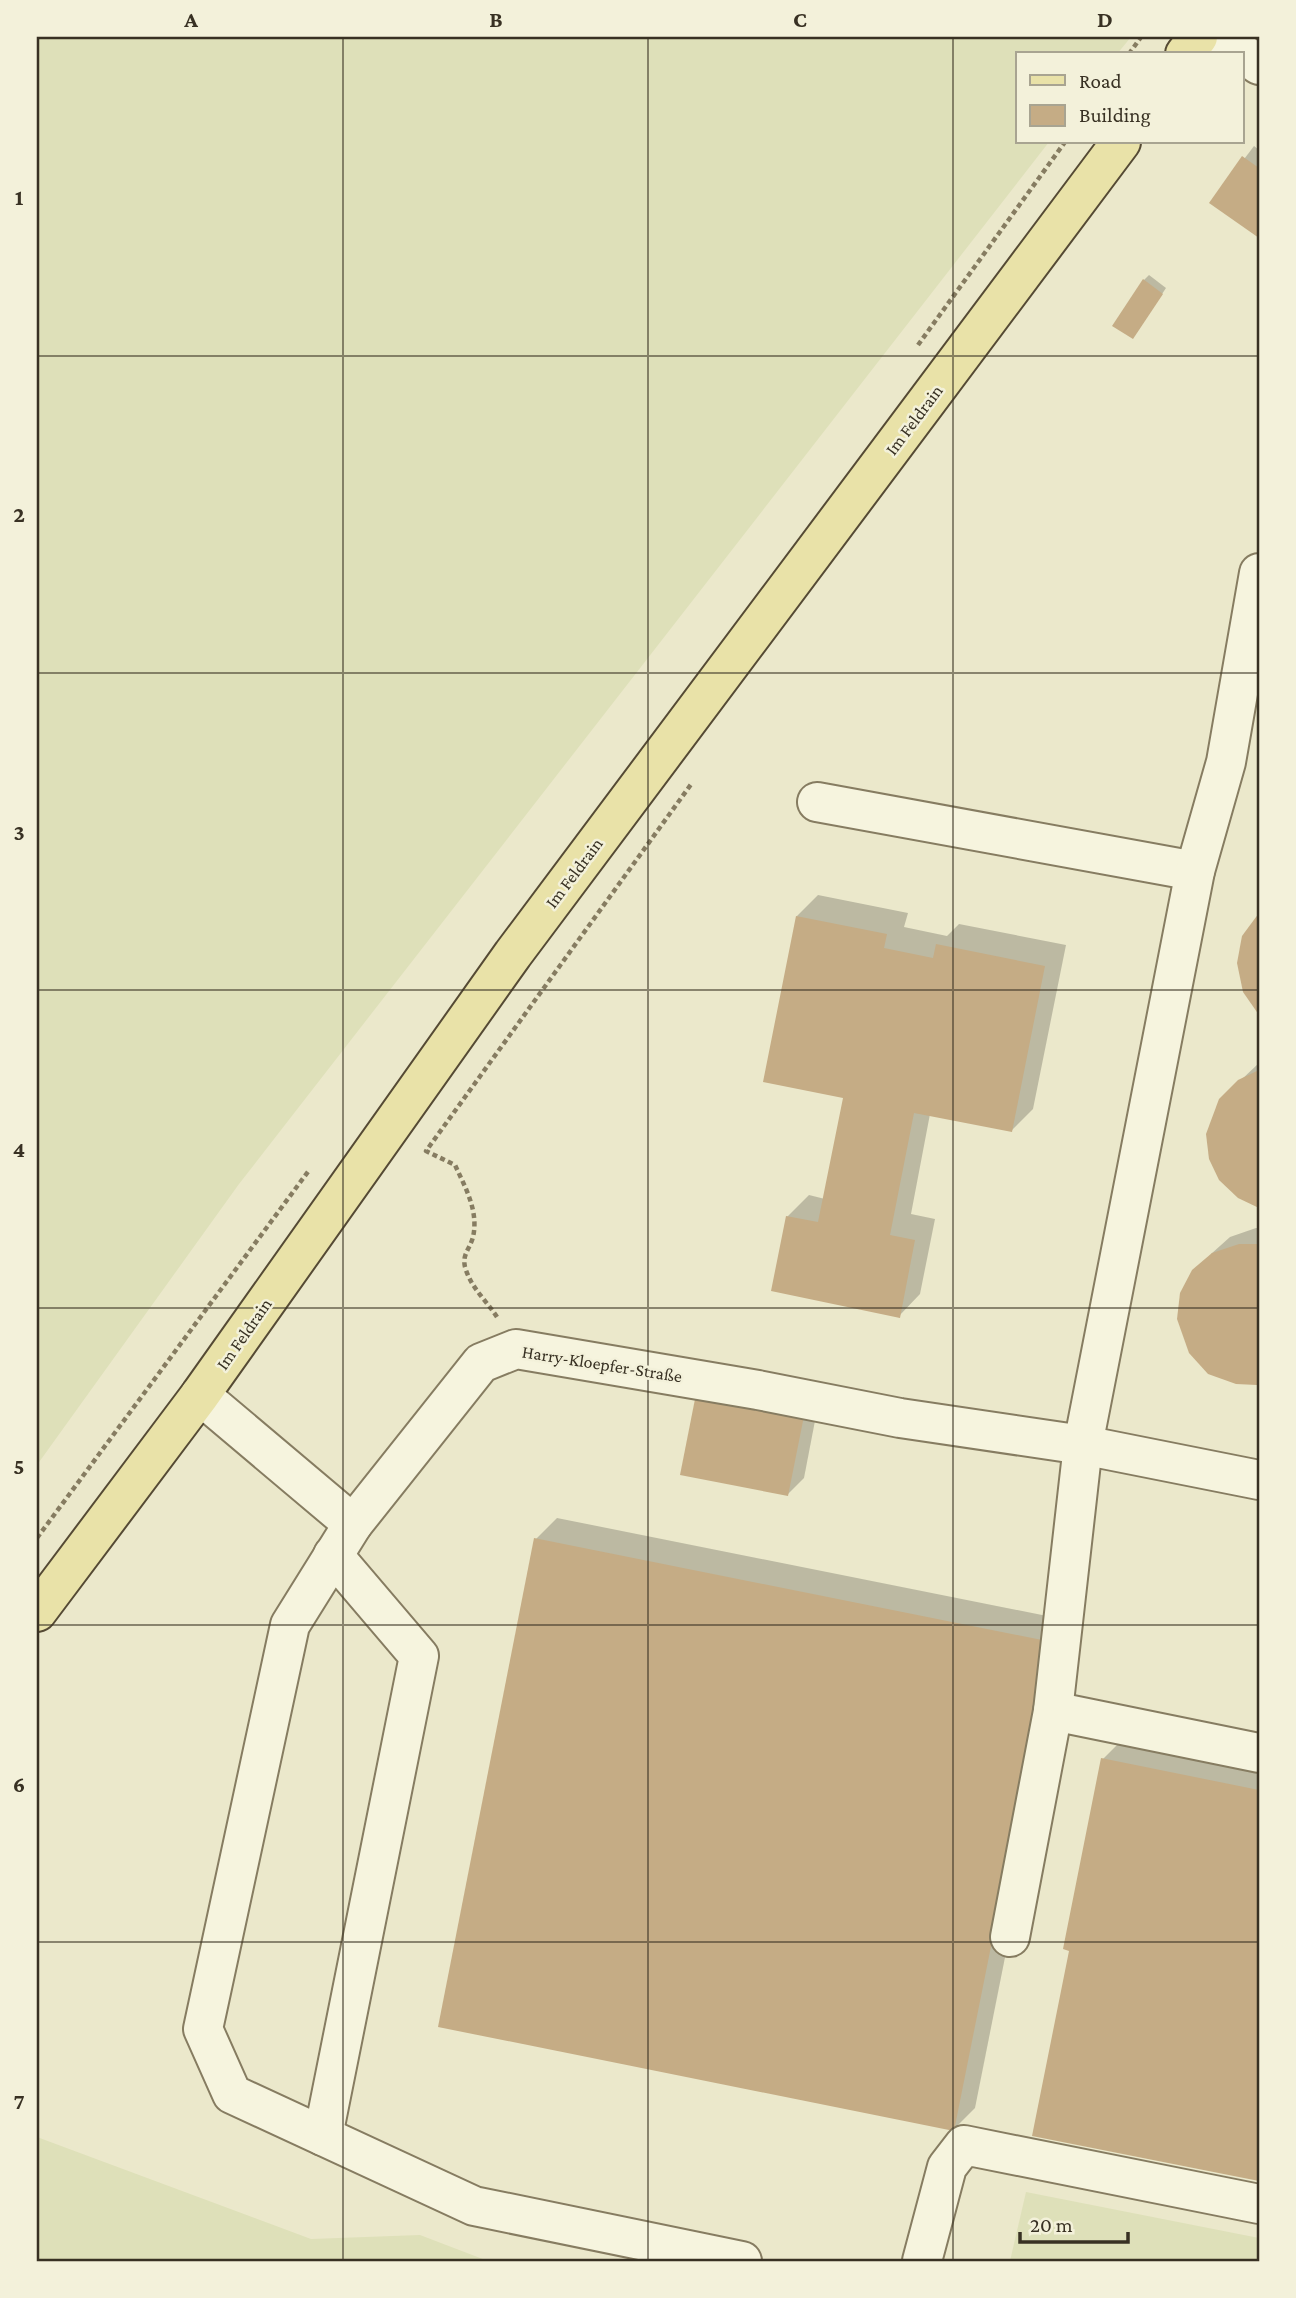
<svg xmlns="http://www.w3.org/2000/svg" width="1296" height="2298" font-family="'Crimson Pro',serif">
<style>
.farmland{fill:#dee0b9}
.shadow{fill:#0003}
.building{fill:#c5ac85}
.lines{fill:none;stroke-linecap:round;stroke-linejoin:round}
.minor-casing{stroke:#867c61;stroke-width:42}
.major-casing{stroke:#554a34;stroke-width:42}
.path{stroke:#867c61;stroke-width:4.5;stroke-dasharray:5 3.5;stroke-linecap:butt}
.minor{stroke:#f6f4de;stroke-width:38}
.major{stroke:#e9e2a8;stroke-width:38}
.grid{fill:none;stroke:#383123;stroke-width:2;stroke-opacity:0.55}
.labels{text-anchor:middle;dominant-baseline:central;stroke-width:5;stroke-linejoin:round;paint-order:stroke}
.street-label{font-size:18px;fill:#383123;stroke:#f3f1da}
.neatline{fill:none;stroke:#383123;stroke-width:2.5}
.grid-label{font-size:23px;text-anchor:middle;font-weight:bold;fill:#383123}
</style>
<rect width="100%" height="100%" fill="#ebe8cb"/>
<g class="farmland">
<polygon points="37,37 1131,37 1117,54 1018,54 1018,142 1049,142 239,1184 37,1465"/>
<polygon points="37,2137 311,2239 420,2235 488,2261 37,2261"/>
<polygon points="1026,2192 1259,2238 1259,2261 1010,2261"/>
</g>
<g class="shadow">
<polygon points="1254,146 1259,150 1259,236 1211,203"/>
<polygon points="1149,275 1166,288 1137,332 1144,280"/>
<polygon points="818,895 908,913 904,927 947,936 959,924 1066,945 1033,1109 1012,1130 930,1114 911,1214 935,1219 920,1294 899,1316 787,1217 809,1195 825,1199 845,1097 797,916"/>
<polygon points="1259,1063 1259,1205 1251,1204 1220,1100"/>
<polygon points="1256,1228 1259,1228 1259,1382 1257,1383 1211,1254 1230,1237"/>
<polygon points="697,1395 819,1400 804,1478 787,1495"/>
<polygon points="557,1518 1072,1621 975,2108 954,2129 536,1539"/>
<polygon points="1124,1738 1259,1765 1259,2180 1034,2134 1071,1949 1103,1759"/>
</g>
<g class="building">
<polygon points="1242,156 1259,168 1259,238 1209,203"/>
<polygon points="1143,279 1163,294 1133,339 1112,326"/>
<polygon points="1259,913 1259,1015 1243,992 1237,963 1242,936"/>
<polygon points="796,916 887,934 884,948 933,958 936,944 1045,966 1012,1132 914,1113 890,1235 915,1240 900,1318 771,1291 786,1216 818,1222 843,1098 763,1082"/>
<polygon points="1259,1070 1259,1208 1238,1198 1219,1180 1209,1159 1206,1134 1219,1099 1238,1080"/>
<polygon points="1239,1244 1259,1244 1257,1385 1236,1384 1208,1374 1189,1353 1177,1319 1180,1293 1192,1270 1212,1253"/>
<polygon points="696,1394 804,1416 788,1496 680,1475"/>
<polygon points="534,1538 1052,1642 954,2131 438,2027"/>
<polygon points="1101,1758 1259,1790 1259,2181 1032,2136 1069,1951 1063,1949"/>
</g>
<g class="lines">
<g class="minor-casing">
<g id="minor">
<polyline points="1219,37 1259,65"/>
<polyline points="817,802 1195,871"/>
<polyline points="200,1395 353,1524 481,1363 516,1349 758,1390 900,1418 1083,1445 1259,1480"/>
<polyline points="353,1524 290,1625 203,2029 232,2094 474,2206 742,2261"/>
<polyline points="1053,1711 1259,1753"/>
<polyline points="1010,1937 1053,1711 1083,1445 1195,871 1226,762 1259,573"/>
<polyline points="323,2136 419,1656 333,1555"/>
<polyline points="922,2261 947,2167 964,2145 1259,2204"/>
</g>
</g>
<g class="major-casing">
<g id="major">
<polyline points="1185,54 1198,37"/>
<polyline points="37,1612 200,1395 513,954 1121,142"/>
</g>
</g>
<g class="path">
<polyline points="1129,54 1141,37"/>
<polyline points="918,345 1065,142"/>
<path d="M 497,1317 C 486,1300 471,1288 465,1267 C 462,1254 470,1249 473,1237 C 479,1211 465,1187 455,1165 L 426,1151 L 692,783"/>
<polyline points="37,1538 310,1169"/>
</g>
<use href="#minor" class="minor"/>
<use href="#major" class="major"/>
</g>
<path class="grid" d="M 343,37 L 343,2261M 648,37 L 648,2261M 953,37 L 953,2261M 37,356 L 1259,356M 37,673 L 1259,673M 37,990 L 1259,990M 37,1308 L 1259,1308M 37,1625 L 1259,1625M 37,1942 L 1259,1942"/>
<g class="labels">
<g class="street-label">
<text transform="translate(914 420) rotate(-53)">Im Feldrain</text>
<text transform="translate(574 873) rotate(-53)">Im Feldrain</text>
<text transform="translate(244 1334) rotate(-55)">Im Feldrain</text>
<text transform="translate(602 1364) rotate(9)">Harry-Kloepfer-Straße</text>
</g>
</g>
<rect width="1296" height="2298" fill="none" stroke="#f3f1da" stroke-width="77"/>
<rect x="1016" y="52" width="228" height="91" fill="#f3f1da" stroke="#a8a491" stroke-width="2"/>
<rect x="1030" y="75" width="35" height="10" fill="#e9e2a8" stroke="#a8a491" stroke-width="2"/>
<text x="1079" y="88" font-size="21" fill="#383123">Road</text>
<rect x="1030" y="105" width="35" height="21" fill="#c5ac85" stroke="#a8a491" stroke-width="2"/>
<text x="1079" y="122" font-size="21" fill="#383123">Building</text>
<path d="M1020 2232v10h108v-10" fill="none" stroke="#383123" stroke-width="3.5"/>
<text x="1030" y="2232" font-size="21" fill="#383123" stroke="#f3f1da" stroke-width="5" paint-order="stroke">20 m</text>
<rect x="38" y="38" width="1220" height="2222" class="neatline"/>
<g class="grid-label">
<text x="191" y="27">A</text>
<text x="496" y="27">B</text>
<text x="800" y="27">C</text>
<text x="1105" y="27">D</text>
<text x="19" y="205">1</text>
<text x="19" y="522">2</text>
<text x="19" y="840">3</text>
<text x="19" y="1157">4</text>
<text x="19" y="1474">5</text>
<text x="19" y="1792">6</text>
<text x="19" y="2109">7</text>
</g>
</svg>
